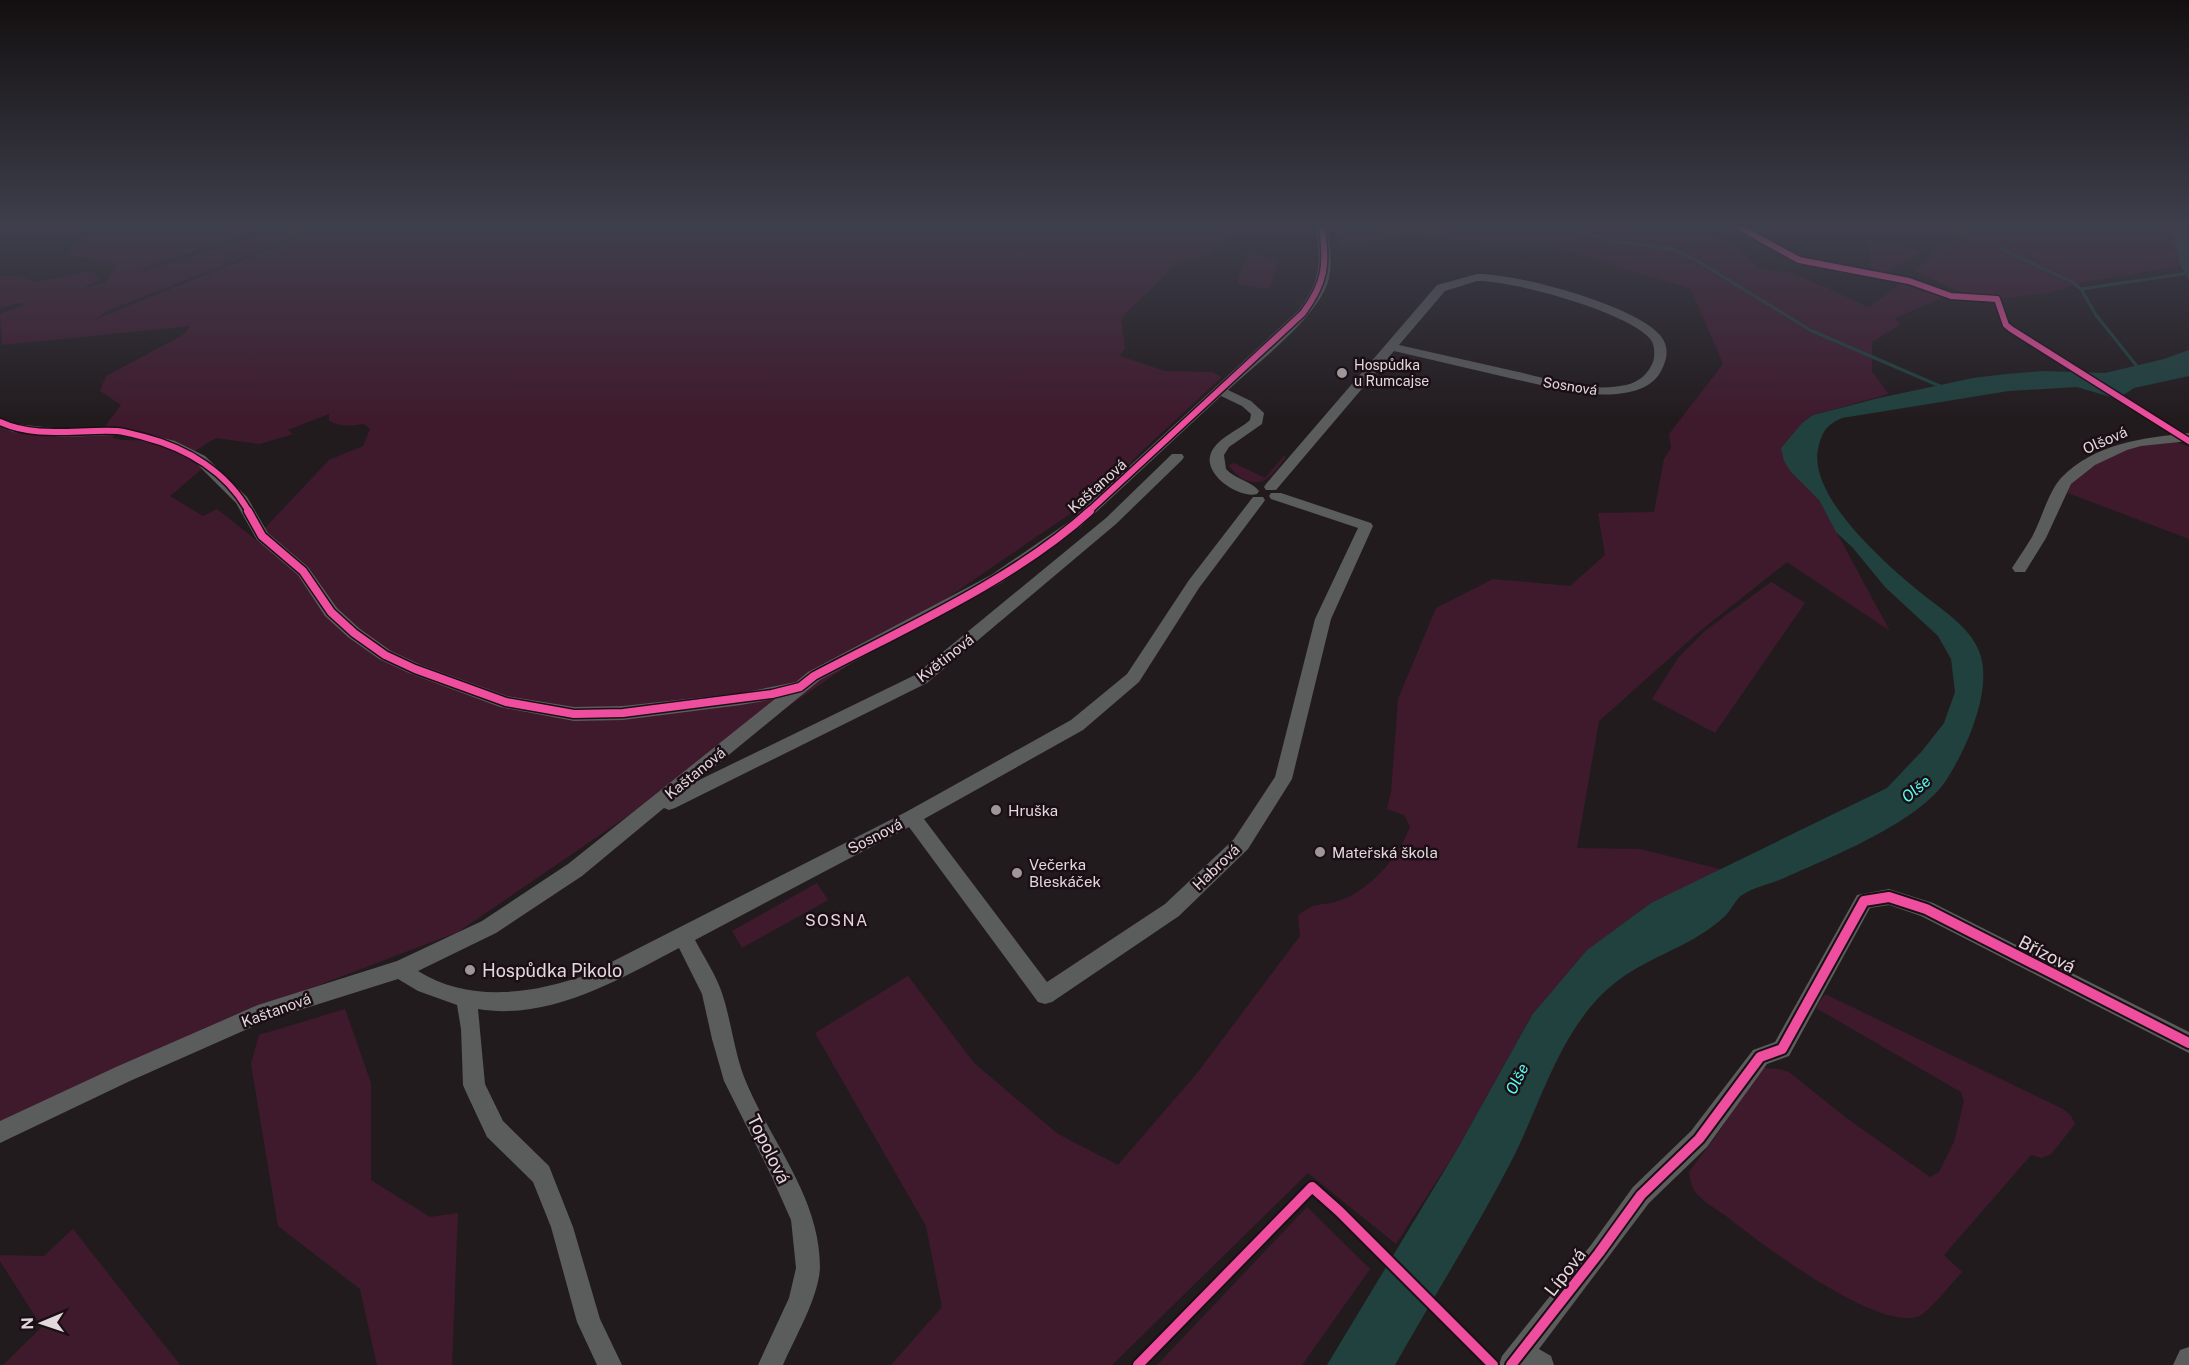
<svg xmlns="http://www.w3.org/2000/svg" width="2189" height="1365" font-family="'Public Sans',sans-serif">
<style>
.green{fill:#3f1a2d}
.water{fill:#20413e}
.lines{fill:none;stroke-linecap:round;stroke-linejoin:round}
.stream{stroke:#20413e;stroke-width:3}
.minor{fill:#5b5c5c;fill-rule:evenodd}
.cycleway-far2-casing{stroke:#1b0f15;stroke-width:9}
.cycleway-far1-casing{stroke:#1b0f15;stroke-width:11}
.cycleway-casing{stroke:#1b0f15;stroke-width:14}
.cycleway-far2{stroke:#ef4d9e;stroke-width:6}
.cycleway-far1{stroke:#ef4d9e;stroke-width:8}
.cycleway{stroke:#ef4d9e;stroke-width:10}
.poi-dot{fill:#9f969a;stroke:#1b0f15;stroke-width:2}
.labels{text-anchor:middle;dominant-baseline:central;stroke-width:5;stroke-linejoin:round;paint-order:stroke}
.far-poi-label{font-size:14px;fill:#e3d9dd;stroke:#1b0f15;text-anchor:start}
.far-street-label{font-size:14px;fill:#e3d9dd;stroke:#1b0f15}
.street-label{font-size:15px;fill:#e3d9dd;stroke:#1b0f15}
.poi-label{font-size:15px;fill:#e3d9dd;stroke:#1b0f15;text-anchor:start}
.water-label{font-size:16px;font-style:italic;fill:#54fdef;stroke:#1b0f15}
.neighbourhood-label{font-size:16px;letter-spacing:1.5px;fill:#e7d4dc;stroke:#1b0f15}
.near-street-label{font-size:18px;fill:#e3d9dd;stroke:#1b0f15}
.near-poi-label{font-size:18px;fill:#e3d9dd;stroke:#1b0f15;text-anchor:start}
</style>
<rect width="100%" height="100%" fill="#221b1e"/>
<g class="green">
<path d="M 105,227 L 270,227 L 142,268 L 144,271 L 285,227 L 303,229 L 300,235 L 109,310 L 96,319 L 305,235 L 314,227 L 1239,227 L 1207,257 L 1176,264 L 1121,318 L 1125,348 L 1120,356 L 1165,371 L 1212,372 L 1222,377 L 1142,451 L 1105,490 L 458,932 L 264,1006 L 0,1121 L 0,426 L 117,433 L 112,438 C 126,442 138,439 151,441 C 170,444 188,456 202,469 L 170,496 L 203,516 L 217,509 L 261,544 L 279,554 L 291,552 L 263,530 L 329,460 L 363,446 L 370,429 L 364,424 C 352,426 341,427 329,421 L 329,414 L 288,430 L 293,434 L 260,444 L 216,438 L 193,452 C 161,435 139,427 103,429 L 121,405 L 100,391 L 106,376 L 183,335 L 191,326 L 2,345 L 0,314 L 24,305 L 19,303 L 0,308 L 0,276 L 19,276 L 35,282 L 87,272 L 95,274 L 99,280 L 81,289 L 105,283 L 117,265 L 68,255 L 87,237 Z"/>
<path d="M 1334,227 L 1683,227 L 1709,237 L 1730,241 L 1761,269 L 1793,273 L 1869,307 L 1905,281 L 1947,296 L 1895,318 L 1901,324 L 1872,342 L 1872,372 L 1889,394 L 1813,415 L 1802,423 L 1781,448 L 1819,500 L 1890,631 L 1787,562 L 1700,631 L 1599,721 L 1577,848 L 1640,849 L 1723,870 L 1651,903 L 1587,950 L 1530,1018 L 1458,1148 L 1396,1244 L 1308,1173 L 1112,1365 L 891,1365 L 942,1307 L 926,1226 L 815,1033 L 908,976 L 974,1063 L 1058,1134 L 1118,1165 L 1198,1072 L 1300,936 L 1298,916 C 1318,899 1320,908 1341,900 C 1371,889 1400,856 1410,826 L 1404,815 L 1387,809 L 1391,792 L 1398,699 L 1436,608 L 1493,579 L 1570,586 L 1605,555 L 1598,513 L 1654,512 L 1664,459 L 1671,448 L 1669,434 L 1723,364 L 1691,289 L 1549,246 L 1508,245 L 1405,235 L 1339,248 Z"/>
<polygon points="1945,227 2170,227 2181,266 2084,282 2048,293 2004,298 1968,295 1914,271 1950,238 1979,248 1957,235 1959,231"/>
<polygon points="1869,241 1923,251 1887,272 1871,271"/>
<polygon points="1247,254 1279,258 1270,289 1237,284"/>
<path d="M 2175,441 L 2189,447 L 2189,539 L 2065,492 C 2080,470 2115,449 2141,444 C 2152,442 2164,442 2175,441 Z"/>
<path d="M 1284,456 L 1286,457 C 1280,464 1274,474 1266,479 C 1254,488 1235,477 1229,465 L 1234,463 L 1265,478 Z"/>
<polygon points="1771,582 1805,603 1715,733 1652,699 1678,658 1706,630"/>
<polygon points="817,883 828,900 742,948 732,931"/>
<path d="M 1825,994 L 2063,1109 L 2071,1116 L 2075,1124 L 2051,1154 L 2042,1158 L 2031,1155 L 1944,1255 L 1962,1272 C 1953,1281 1928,1314 1917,1317 C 1874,1329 1760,1243 1726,1216 C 1716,1209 1700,1200 1694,1190 C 1691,1185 1690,1178 1689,1172 L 1719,1132 L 1761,1068 L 1780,1069 L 1789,1072 L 1845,1117 L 1930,1177 L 1939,1172 L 1954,1142 L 1964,1101 L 1961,1092 L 1816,1008 Z"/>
<polygon points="345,1009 371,1083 371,1180 430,1217 458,1213 452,1365 377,1365 360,1289 278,1226 251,1064 259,1035"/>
<polygon points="1307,1207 1370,1269 1302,1365 1157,1365"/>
<polygon points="73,1229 180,1365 3,1365 42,1327 0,1261 0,1255 44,1256"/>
</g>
<g class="water">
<polygon points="2170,227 2185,227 2189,243 2189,281 2181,266"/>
<path d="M 2189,350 L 2189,376 L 2134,388 L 2122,396 L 2114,398 L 2077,387 L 2009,391 L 1842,418 C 1828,424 1823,430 1819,445 C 1804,494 1887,565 1921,593 C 1942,610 1974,629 1981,657 C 1991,694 1966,749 1947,779 C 1920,822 1831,857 1784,878 C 1771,884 1754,887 1742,895 C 1735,900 1732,909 1726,915 C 1718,923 1705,932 1695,938 C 1669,953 1640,963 1616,982 C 1562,1024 1543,1098 1513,1158 C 1477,1228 1434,1296 1395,1365 L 1327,1365 L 1458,1148 L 1532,1015 L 1587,950 L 1651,903 L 1887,788 L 1922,751 L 1944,723 L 1955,692 L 1951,659 L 1938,636 L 1885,587 L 1853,548 L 1836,532 L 1819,500 L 1791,472 L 1784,461 L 1781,448 L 1802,423 L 1813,415 L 1879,398 L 1973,378 L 2006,374 L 2043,371 L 2105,373 L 2164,359 Z"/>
</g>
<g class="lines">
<g class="stream">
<polyline points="1441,227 1472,230 1509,227"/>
<polyline points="1559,227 1613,241 1672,249 1696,260 1810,330 1942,387"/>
<polyline points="2000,248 2072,282 2081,289"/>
<polyline points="2140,370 2096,315 2081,289 2189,273"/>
</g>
<g class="minor">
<path d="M 1316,227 L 1327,227 C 1330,244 1333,264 1328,282 C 1316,319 1257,363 1228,390 L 1251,401 L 1264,413 L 1262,424 L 1229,447 L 1224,455 L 1226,469 C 1235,479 1251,481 1259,491 L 1257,494 C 1239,499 1202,474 1211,453 C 1218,437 1238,431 1250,420 L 1251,414 L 1242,406 L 1221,396 L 1080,527 L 1001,583 L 820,680 L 697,781 L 915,675 L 1106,518 L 1172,454 L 1182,454 L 1184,457 L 1182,460 L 1116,524 L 927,683 L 675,808 L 669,810 L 664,808 L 582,876 L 496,933 L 418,971 C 469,1003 532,994 586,975 L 906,812 L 1071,720 L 1127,674 L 1189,580 L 1253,497 L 1263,497 L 1265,500 L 1263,503 L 1199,588 L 1139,682 L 1083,730 L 924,819 L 1047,982 L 1165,904 L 1234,839 L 1275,777 L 1315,619 L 1358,528 L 1271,499 L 1269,496 L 1271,493 L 1281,493 L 1371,523 L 1373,526 L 1331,619 L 1292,779 L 1248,849 L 1179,916 L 1052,1002 L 1045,1004 L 1038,1002 L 909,827 L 695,940 C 704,957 716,975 722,993 C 731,1020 734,1050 744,1077 C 769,1140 820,1196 820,1267 C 819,1297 795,1337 783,1365 L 758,1365 L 789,1298 L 796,1268 L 791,1220 L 771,1175 L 724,1081 L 712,1039 L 702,994 L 679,948 C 618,980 549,1021 478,1009 L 485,1084 L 503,1121 L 549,1166 L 573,1227 L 600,1319 L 622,1365 L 597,1365 L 577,1322 L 551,1227 L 533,1182 L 487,1137 L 466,1092 L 463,1085 L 461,1029 L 457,1005 L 418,991 L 398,979 L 268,1020 L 130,1081 L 0,1143 L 0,1121 L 116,1067 L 258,1005 L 397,961 L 482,921 L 568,864 L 775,699 L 741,705 L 623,720 L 574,721 L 500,707 L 409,673 L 379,659 L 348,637 L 325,616 L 298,575 L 257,540 L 236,503 L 195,462 L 165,447 L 119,435 L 62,437 L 13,432 L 0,427 L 0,418 L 16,424 L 62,429 L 119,427 L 175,441 L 205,456 L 247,497 L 268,533 L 308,567 L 337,608 L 360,629 L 391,651 L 421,665 L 507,696 L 574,707 L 623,706 L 741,693 L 796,682 L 808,672 L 991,575 L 1070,521 L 1299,310 C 1321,281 1321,262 1316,227 Z"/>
<path d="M 1477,274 C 1516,273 1634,305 1660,335 C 1669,346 1668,357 1662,369 C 1654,387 1635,392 1617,394 C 1583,397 1551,387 1518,380 C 1477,370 1435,361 1394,351 L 1276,490 L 1266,490 L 1264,487 L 1266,484 L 1437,285 ZM 1477,281 C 1511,280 1630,312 1651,340 C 1655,346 1655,355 1653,362 C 1648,374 1639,382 1626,385 C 1589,393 1550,379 1514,371 C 1476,362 1437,354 1399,345 L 1445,291 Z"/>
<path d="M 2189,433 L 2189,441 L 2141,446 L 2127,450 L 2095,465 L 2071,484 L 2046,538 L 2025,572 L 2015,572 L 2012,568 C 2019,557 2026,547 2032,537 C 2041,520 2049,491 2061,478 C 2095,443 2143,438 2189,433 Z"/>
<polygon points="1889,889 1933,903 2189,1032 2189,1053 1921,916 1889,905 1870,908 1789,1056 1767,1064 1707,1147 1649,1203 1539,1349 1551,1356 1554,1365 1499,1365 1502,1356 1591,1245 1633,1187 1691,1131 1753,1050 1775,1042 1857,895"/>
<polygon points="2189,1347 2189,1365 2173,1365 2180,1350"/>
</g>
<g class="cycleway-far2-casing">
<g id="cycleway-far2">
<polyline points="1739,227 1799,260 1909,281 1951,296 1997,299 2006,325 2011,329 2189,441"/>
<path d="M 0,422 C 37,439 78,429 117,431 C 126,432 136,435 144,437 C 187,448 227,472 249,512"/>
<path d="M 1088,512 L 1303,313 C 1326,282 1327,264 1322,227"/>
</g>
</g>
<g class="cycleway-far1-casing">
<path id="cycleway-far1" d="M 248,511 L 262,536 L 303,571 L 331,612 L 354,633 L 385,655 L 415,669 L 506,702 L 574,714 L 623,713 L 772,694 L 800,687 L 814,676 C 905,628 1014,580 1090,511"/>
</g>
<g class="cycleway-casing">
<g id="cycleway">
<polyline points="1138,1365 1312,1187 1339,1211 1493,1365"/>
<polyline points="1511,1365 1599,1253 1641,1195 1699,1139 1760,1057 1782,1049 1864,901 1889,897 1926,909 2189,1043"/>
</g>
</g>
<use href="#cycleway-far2" class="cycleway-far2"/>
<use href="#cycleway-far1" class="cycleway-far1"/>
<use href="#cycleway" class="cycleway"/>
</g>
<linearGradient id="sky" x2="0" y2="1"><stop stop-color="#130f10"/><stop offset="0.54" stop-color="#3e3f4c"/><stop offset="1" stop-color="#3e3f4c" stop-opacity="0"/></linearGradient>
<rect width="2189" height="418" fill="url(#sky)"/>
<g class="poi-dot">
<circle cx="1342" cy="373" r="6"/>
<circle cx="996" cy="810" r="6"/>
<circle cx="1320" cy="852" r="6"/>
<circle cx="1017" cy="873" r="6"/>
<circle cx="470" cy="970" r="6"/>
</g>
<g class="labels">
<g class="far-poi-label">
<text x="1354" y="365">Hospůdka<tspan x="1354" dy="16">u Rumcajse</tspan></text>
</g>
<g class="far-street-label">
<text transform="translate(1570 386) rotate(9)">Sosnová</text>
</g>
<g class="street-label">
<text transform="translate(2105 440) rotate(-24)">Olšová</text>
<text transform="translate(1097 486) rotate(-42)">Kaštanová</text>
<text transform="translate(945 658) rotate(-38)">Květinová</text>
<text transform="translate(695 773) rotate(-39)">Kaštanová</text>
<text transform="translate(875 836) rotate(-27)">Sosnová</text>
<text transform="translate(1216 867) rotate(-44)">Habrová</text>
<text transform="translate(276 1010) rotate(-20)">Kaštanová</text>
</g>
<g class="poi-label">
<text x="1008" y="810">Hruška</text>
<text x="1332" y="852">Mateřská škola</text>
<text x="1029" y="864">Večerka<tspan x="1029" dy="17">Bleskáček</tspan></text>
</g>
<g class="water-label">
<text transform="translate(1916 789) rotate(-40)">Olše</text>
<text transform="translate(1517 1079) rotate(-64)">Olše</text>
</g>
<g class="neighbourhood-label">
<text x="837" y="920">SOSNA</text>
</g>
<g class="near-street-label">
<text transform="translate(2047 954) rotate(27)">Břízová</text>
<text transform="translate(769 1149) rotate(64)">Topolová</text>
<text transform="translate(1565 1272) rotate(-52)">Lípová</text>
</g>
<g class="near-poi-label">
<text x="482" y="970">Hospůdka Pikolo</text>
</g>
</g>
<g transform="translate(42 1323) rotate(268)" stroke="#1b0f15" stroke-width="4.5" paint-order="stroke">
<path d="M0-4.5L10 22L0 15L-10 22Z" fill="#e3d9dd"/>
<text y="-9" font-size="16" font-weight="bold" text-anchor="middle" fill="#e3d9dd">N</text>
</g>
</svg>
